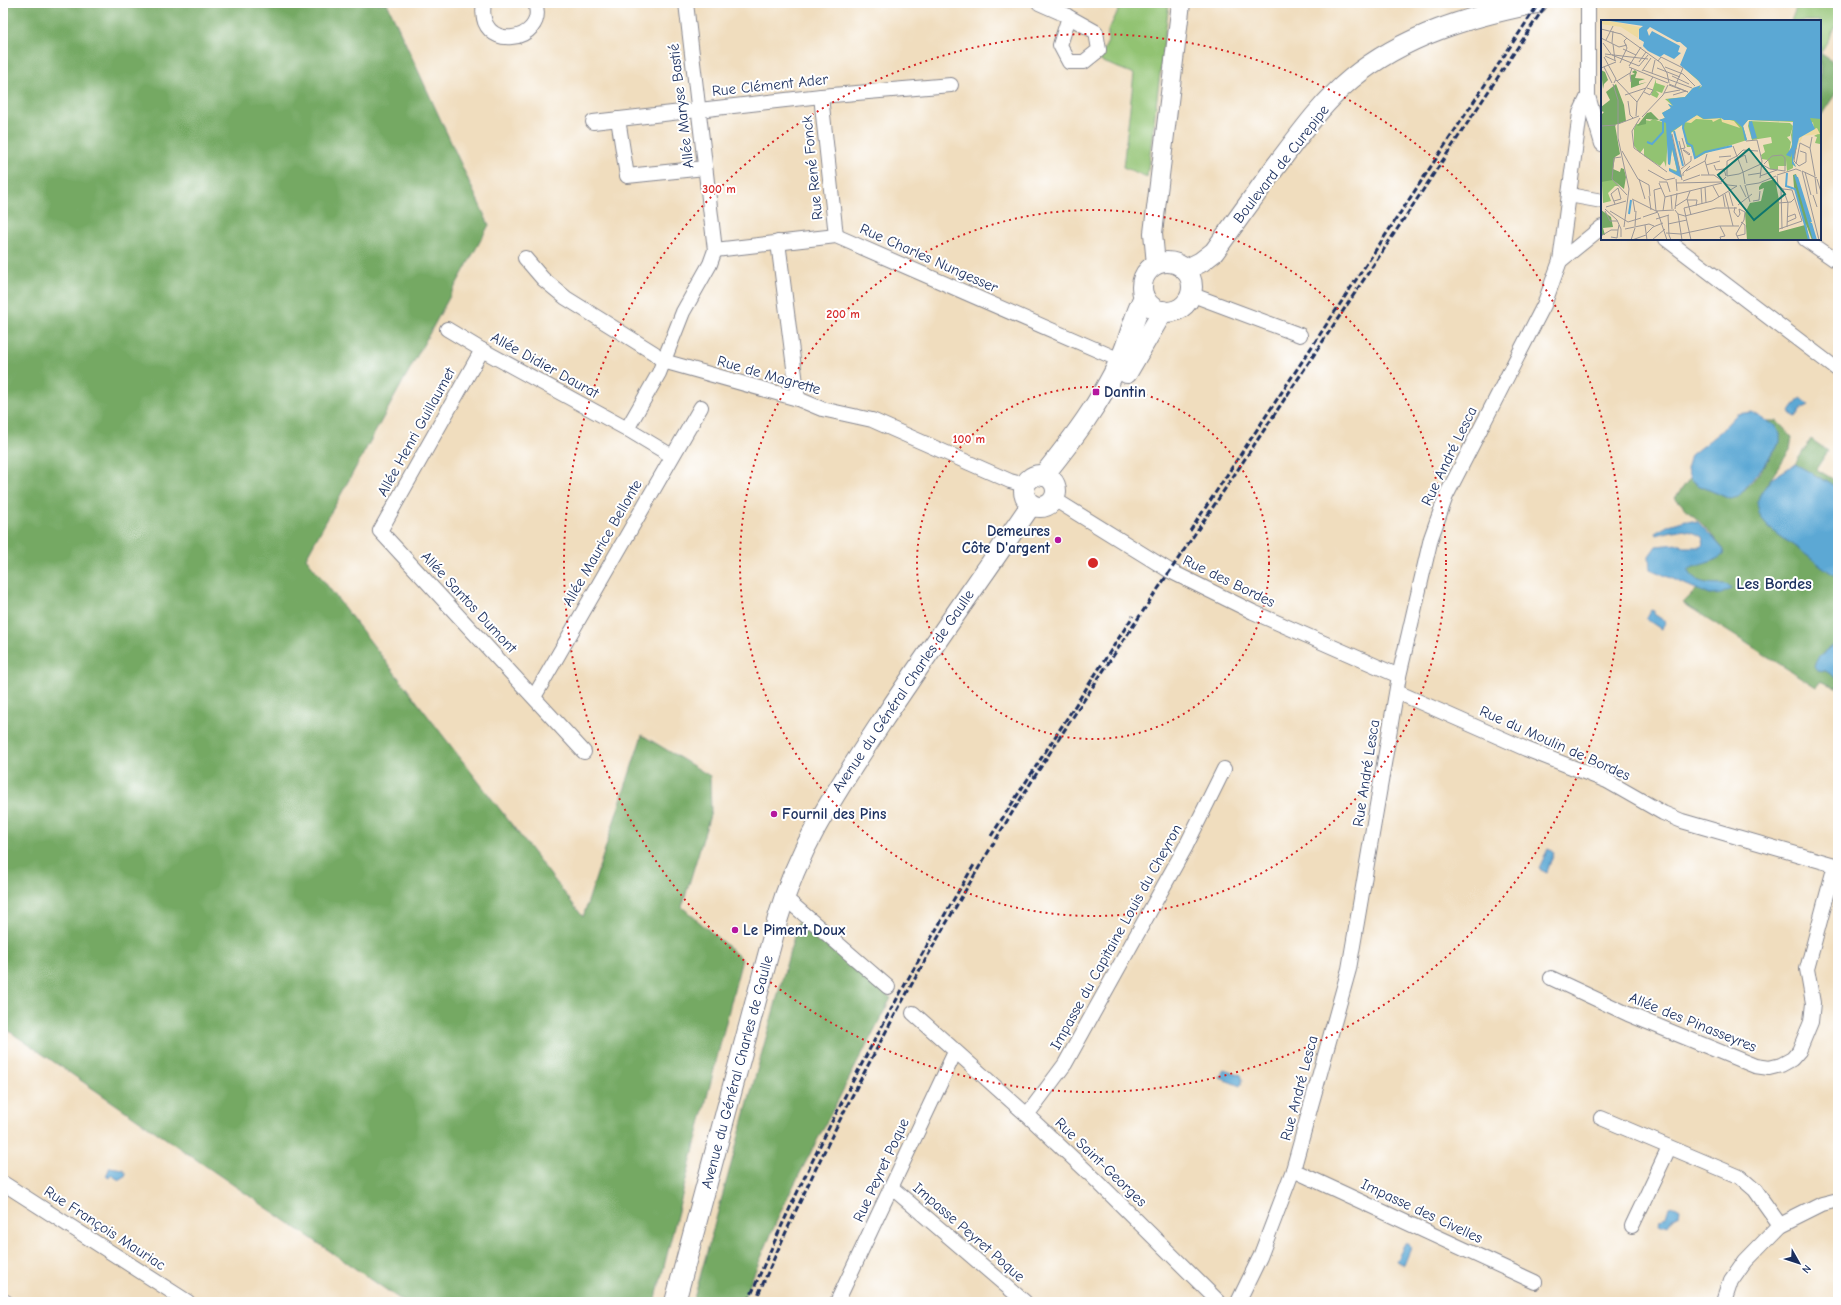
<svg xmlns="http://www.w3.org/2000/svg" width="1841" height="1305" font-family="'Comic Neue',sans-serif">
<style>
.green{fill:#92c372;stroke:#567968}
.forest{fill:#75a964;stroke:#486c61}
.water{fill:#5ba8d4;stroke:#3b6c99}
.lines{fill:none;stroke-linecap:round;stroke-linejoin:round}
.minor-casing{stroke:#86868e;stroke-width:16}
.tertiary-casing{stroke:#86868e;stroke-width:20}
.secondary-casing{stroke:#86868e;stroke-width:22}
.minor{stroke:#fff;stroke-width:14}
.tertiary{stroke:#fff;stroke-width:18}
.secondary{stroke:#fff;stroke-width:20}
.rail{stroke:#1b2f5e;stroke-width:3;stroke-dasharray:6 3;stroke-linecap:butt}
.ring{fill:none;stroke:#d62828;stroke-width:2;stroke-dasharray:2 4}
.poi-dot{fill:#b5179e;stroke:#fff;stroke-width:1.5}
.labels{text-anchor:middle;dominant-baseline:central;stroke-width:4;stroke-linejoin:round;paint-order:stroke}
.street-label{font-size:15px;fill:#1b2f5e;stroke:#fff}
.poi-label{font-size:15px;font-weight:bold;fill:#1b2f5e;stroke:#fff;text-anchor:start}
.neighbourhood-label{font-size:16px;font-weight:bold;fill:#1b2f5e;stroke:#fff}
.inset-river{fill:none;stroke:#5ba8d4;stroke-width:2}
.inset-road{fill:none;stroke:#9b9798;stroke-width:1}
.view{fill:#0f766e;fill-opacity:0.15;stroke:#0f766e;stroke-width:2}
.inset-edge{fill:none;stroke:#1b2f5e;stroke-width:2}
.centre{fill:#d62828;stroke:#fff;stroke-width:2}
.ring-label{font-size:12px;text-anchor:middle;font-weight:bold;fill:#d62828;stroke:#fff;stroke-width:4;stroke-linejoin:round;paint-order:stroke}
</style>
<rect width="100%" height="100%" fill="#fff"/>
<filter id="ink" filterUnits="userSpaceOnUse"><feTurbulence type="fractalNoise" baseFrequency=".025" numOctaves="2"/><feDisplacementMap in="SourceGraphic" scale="8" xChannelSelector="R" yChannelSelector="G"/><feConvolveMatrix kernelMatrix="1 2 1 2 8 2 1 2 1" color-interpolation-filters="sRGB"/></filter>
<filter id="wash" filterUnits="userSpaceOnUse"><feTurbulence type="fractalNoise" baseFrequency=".012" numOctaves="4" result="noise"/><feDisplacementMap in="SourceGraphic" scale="16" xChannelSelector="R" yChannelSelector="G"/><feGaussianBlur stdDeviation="0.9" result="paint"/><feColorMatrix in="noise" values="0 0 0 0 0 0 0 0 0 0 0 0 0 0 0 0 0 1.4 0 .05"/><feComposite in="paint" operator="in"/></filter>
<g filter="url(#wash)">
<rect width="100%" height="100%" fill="#f0ddbe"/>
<g class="green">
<polygon points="1122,3 1169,3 1147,177 1123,167 1134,74 1098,60 1108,42 1108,31"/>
<polygon points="1798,3 1838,3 1838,23 1820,54 1820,21 1791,21"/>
</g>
<g class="forest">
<polygon points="3,3 387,3 489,225 306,558 583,917 642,735 710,776 711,812 682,907 742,959 655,1302 404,1302 3,1027"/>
<polygon points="1820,53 1838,65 1838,90 1820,117"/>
<path d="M 1767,421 L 1777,421 L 1792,437 L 1790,450 L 1761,493 L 1759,513 L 1768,527 L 1838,578 L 1838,641 L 1819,656 L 1817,670 L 1826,671 L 1838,679 L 1838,689 L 1821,681 L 1816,687 L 1683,603 L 1697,589 L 1710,595 L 1726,584 C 1710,583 1695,586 1687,569 L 1702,563 L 1714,561 L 1724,550 L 1705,527 L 1675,498 L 1690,478 L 1698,485 L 1730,499 C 1748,494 1769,459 1780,442 L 1774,425 Z"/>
<polygon points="1811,439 1828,451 1816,469 1838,482 1838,488 1795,464"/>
<polygon points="798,922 891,998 784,1204 742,1302 693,1302"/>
</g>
<g class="water">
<polygon points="1800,398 1809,405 1803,408 1796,417 1789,413"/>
<polygon points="1752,412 1774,425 1780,434 1780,442 1764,465 1738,497 1730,499 1698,485 1690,478 1687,469 1691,455 1720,432 1737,414"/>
<polygon points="1795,464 1838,488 1838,578 1768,527 1759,513 1757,502 1761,493 1771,479"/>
<path d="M 1686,520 L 1698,522 L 1724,550 L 1723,555 C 1712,563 1700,564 1688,569 C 1694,585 1711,584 1726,584 L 1731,589 L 1721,594 L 1710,595 L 1650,569 L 1649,556 L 1656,546 L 1678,544 L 1683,547 L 1700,547 L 1704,543 L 1702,537 C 1687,527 1673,530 1656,535 L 1655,533 L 1669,525 Z"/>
<polygon points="1651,610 1654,611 1654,614 1666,622 1661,629 1646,619"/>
<polygon points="1838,641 1838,679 1826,671 1817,670 1814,666 1819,656"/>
<polygon points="1548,849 1554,852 1547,872 1539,868"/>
<polygon points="1224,1069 1241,1075 1243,1080 1240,1086 1220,1078"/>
<polygon points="110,1167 123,1169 126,1174 124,1177 119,1180 111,1175 109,1178 106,1176"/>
<polygon points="1675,1206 1680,1209 1679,1215 1673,1218 1668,1226 1660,1223 1661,1219 1667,1217 1670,1207"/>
<polygon points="1405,1244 1410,1246 1411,1248 1404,1265 1396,1261"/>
</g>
</g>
<g filter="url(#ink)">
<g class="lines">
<g class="minor-casing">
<g id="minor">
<path d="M 484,3 C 475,54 549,43 535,3"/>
<polyline points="1039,3 1066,15 1069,17 1096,32 1099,50 1084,62 1069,62 1060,45 1069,17"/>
<polyline points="1588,3 1588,96 1602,144"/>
<polyline points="821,96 836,236"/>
<polyline points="618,119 627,176 705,168"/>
<polyline points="593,122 821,96 951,85"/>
<polyline points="1569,195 1602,201"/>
<polyline points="1666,239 1838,370"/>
<polyline points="1805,239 1838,262"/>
<polyline points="778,242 798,399"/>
<polyline points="715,250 836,236 1120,360"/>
<polyline points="525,258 543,279 566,298 654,353 663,361 798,399 822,409 872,420 1010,481 1025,485"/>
<polyline points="1560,261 1580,113 1588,96"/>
<polyline points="1190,294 1300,335"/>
<polyline points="447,329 482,350 627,429"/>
<polyline points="482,350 380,531 584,752"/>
<polyline points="672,456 627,429 659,373 683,312 710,264 715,250 686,3"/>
<polyline points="1054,499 1170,571 1253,612 1399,676"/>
<polyline points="1397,692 1526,749 1607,781 1663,813 1682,821 1838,866"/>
<polyline points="534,697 701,407"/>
<polyline points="784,897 888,987"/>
<polyline points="1551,978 1628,1014 1755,1066 1769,1068 1781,1065 1792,1059 1799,1051 1811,1022 1813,1003 1807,969 1835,865"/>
<polyline points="913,1013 1027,1115 1095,1179 1219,1302"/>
<polyline points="1027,1115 1065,1064 1186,846 1224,769"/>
<polyline points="1601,1118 1740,1177 1755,1190 1780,1225"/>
<polyline points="1293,1170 1535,1282"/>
<polyline points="3,1183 188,1302"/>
<polyline points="891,1187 1025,1302"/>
<polyline points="1632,1226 1669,1148"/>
<polyline points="3,1301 6,1302"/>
<polyline points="837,1302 955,1052"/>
<polyline points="1238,1302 1260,1257 1293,1170 1349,969 1399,676 1431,538 1446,496 1544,305 1560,261 1602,227"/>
<polyline points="1724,1302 1731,1281 1745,1261 1780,1225 1822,1204 1838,1200"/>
</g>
</g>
<g class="tertiary-casing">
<polyline id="tertiary" points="1156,264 1153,233 1181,3"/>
</g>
<g class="secondary-casing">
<g id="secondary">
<circle cx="1167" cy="287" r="25"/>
<path d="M 1185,270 L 1201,262 L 1214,252 C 1235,223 1256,194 1276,166 C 1299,136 1322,103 1351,79 C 1404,35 1471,16 1537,3"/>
<polyline points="1127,373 1163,311"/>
<circle cx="1040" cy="491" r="16"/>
<path d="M 1043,476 C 1072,440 1101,402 1120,360 C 1130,340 1133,317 1144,297"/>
<path d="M 675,1302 L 778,918 C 799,845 836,792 877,729 C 927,653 980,580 1031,505"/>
</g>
</g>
<use href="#minor" class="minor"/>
<use href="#tertiary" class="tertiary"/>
<use href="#secondary" class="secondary"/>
<g class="rail">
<polyline points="1190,531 1539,3"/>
<polyline points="991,836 1133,616"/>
<path d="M 748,1302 C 812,1151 890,1006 974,865"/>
<path d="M 755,1302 C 826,1136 913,975 1007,821 C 1074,712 1146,607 1217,501 C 1327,335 1437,169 1547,3"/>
</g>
</g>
</g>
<g class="ring">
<circle cx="1093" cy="563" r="176"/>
<circle cx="1093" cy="563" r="353"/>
<circle cx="1093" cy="563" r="529"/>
</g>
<g class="poi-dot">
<rect x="1092" y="388" width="8" height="8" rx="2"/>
<circle cx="1058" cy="540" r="4"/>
<circle cx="774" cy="814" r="4"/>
<circle cx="735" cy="930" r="4"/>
</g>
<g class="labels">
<g class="street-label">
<text transform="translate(770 85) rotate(-6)">Rue Clément Ader</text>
<text transform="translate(681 106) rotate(-97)">Allée Maryse Bastié</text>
<text transform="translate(1281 164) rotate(-52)">Boulevard de Curepipe</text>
<text transform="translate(812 168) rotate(-96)">Rue René Fonck</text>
<text transform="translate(929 258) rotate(24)">Rue Charles Nungesser</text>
<text transform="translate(545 365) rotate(29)">Allée Didier Daurat</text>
<text transform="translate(769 375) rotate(16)">Rue de Magrette</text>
<text transform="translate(416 432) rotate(-61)">Allée Henri Guillaumet</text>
<text transform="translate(1449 456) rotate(-64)">Rue André Lesca</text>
<text transform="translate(602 543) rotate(-60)">Allée Maurice Bellonte</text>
<text transform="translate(1229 581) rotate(26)">Rue des Bordes</text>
<text transform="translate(469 602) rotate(47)">Allée Santos Dumont</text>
<text transform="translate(903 691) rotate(-56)">Avenue du Général Charles de Gaulle</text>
<text transform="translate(1555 743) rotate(24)">Rue du Moulin de Bordes</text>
<text transform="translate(1366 773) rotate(-81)">Rue André Lesca</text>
<text transform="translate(1116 937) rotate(-61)">Impasse du Capitaine Louis du Cheyron</text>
<text transform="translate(1693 1022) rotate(22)">Allée des Pinasseyres</text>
<text transform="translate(737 1072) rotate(-75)">Avenue du Général Charles de Gaulle</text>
<text transform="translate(1299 1088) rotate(-75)">Rue André Lesca</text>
<text transform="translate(1101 1162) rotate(44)">Rue Saint-Georges</text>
<text transform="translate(881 1170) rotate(-65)">Rue Peyret Poque</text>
<text transform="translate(1422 1211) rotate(25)">Impasse des Civelles</text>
<text transform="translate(105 1228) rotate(33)">Rue François Mauriac</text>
<text transform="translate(969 1232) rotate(41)">Impasse Peyret Poque</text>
</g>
<g class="poi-label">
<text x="1104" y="392">Dantin</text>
<text x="1050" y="531" text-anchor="end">Demeures<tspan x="1050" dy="17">Côte D'argent</tspan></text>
<text x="782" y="814">Fournil des Pins</text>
<text x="743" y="930">Le Piment Doux</text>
</g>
<g class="neighbourhood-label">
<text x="1774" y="584">Les Bordes</text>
</g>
</g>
<g transform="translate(1601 20)">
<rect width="220" height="220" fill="#f0ddbe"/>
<path d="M 220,37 L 220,121 L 219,124 L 214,123 L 216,117 L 213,116 L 218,113 L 213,109 L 211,102 L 199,116 L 192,141 L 195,147 L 192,145 L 192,148 L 186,151 L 185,140 L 185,146 L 177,146 L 177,150 L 169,149 L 167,140 L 161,139 L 160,135 L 164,132 L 162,125 L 171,123 L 170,117 L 151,120 L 147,106 L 148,101 L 189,103 L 192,106 L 189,116 L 186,117 L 190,122 L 188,133 L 191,124 L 190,115 L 193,102 L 147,100 L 142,106 L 146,120 L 105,133 L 94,139 L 90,127 L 86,127 L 81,105 L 70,113 L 81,158 L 68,148 L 76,151 L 71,129 L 69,145 L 67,144 L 67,116 L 65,147 L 63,141 L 59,146 L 43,136 L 43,128 L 39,133 L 33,126 L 33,109 L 35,104 L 45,104 L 44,100 L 49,101 L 52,99 L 64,103 L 58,100 L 64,98 L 61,93 L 70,88 L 67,84 L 72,86 L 64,79 L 84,77 L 92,68 L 103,66 L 83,48 L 192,73 L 196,126 ZM 55,59 L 55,63 L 64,66 L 61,73 L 55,71 L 58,74 L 56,78 L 50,75 ZM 0,148 L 18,166 L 14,166 L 7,173 L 10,181 L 2,183 Z" fill="#92c372"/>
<path d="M 0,50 L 4,52 L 7,60 L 3,64 L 2,69 ZM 34,50 L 36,52 L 34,58 L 44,59 L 38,61 L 38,64 L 46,62 L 30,68 L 30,55 L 34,54 L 31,52 ZM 15,64 L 23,85 L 25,101 L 14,105 L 19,134 L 14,137 L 12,149 L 19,152 L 20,148 L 23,149 L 25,157 L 23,169 L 12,160 L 0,162 L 0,95 L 3,92 L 0,91 L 0,87 L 9,80 L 5,72 ZM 50,92 L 58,100 L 45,99 L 45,104 L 36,106 L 46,93 ZM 195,154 L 215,220 L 211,220 L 205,204 L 208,220 L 146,220 L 144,193 L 149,183 L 160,181 L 163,168 L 158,170 L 158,167 L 161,163 L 174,159 L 178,180 L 178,212 L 204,205 L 193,167 L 192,155 ZM 0,190 L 10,197 L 12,207 L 2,208 L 4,215 L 0,215 Z" fill="#75a964"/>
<path d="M 0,0 L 15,2 L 43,8 L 38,9 L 37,18 L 20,7 L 0,4 ZM 96,95 L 102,99 L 120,98 L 133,101 L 139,108 L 121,102 L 120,98 L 112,102 L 111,100 L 95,99 L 90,103 L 83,102 ZM 212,102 L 213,109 L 216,108 L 219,114 L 202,116 L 197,126 L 199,116 Z" fill="#eeda9e"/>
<path d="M 2,0 L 220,0 L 220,99 L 209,98 L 214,109 L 198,118 L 192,141 L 195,147 L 191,144 L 191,133 L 190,137 L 185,135 L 191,127 L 192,101 L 147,100 L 142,106 L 146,120 L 144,121 L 141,107 L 133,100 L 123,100 L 120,98 L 103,99 L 96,95 L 70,112 L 81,158 L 68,151 L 68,148 L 75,152 L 76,150 L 71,129 L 69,145 L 67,144 L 65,103 L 58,100 L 64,98 L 61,93 L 70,88 L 67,84 L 72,86 L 67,79 L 84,77 L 92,68 L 100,65 L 97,70 L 101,66 L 97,60 L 79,45 L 86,28 L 79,22 L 76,22 L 49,7 L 46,10 L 48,16 L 51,11 L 79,26 L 77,32 L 80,33 L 73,39 L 63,34 L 59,37 L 47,31 L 42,26 L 43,22 L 38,19 L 38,9 L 42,6 ZM 151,101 L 156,118 L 151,119 L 148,106 L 148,102 Z" fill="#5ba8d4"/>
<path class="inset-river" d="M 83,102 L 82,108 L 86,123 L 91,126 L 94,138 L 104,132 L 131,126M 73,111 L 82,146M 46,122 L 51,124 L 62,112 L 62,101M 186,153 L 185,166 L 194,169 L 204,205M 194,155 L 213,220M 196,157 L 210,202M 28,194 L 30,180M 210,203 L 215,220M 204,205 L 208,220"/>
<path class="inset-road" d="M 0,9 L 20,14 L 60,43 L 66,53 L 68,63M 0,18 L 18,27 L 26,25M 5,20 L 12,6M 2,23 L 10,34M 11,23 L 12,11M 12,24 L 14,41M 22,29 L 35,35M 4,34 L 47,39M 11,35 L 38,46 L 47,35M 4,36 L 15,41M 3,37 L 15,59 L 13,63M 57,41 L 60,37 L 82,48 L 74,66M 38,42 L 45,32M 19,43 L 26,28 L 23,21 L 26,18M 28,46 L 40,27M 3,47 L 11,63M 28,47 L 52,57M 64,47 L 82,54 L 94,66M 0,48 L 15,42M 56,48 L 79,57M 42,50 L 91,68M 41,51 L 50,38M 51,53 L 54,40M 71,56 L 88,64M 52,57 L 67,63M 15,60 L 36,82M 16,61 L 29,53M 30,62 L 29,54 L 31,48M 12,64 L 17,80 L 17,118 L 28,169 L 23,207M 68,65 L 87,72 L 68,64M 43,72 L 49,75 L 52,70 L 46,68M 63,73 L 79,70M 24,75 L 45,68M 72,75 L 85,71M 27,81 L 29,95 L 32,98M 36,82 L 52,57M 35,96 L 36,82M 41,97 L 62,75 L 67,65M 39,98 L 31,111 L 33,128 L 66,152M 17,104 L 38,96M 0,106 L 15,105M 71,114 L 81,160M 211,117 L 209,128 L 214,156M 78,121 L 84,145M 145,121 L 156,120 L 161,141 L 159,158M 132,126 L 142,152M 195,128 L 193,141 L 198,146 L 205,142 L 205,133 L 199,131M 79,129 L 84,128 L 81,118M 82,130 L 83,130 L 89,134 L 88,135 ZM 21,131 L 37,159M 106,134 L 104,141 L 108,155M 136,136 L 142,130 L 157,131M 20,137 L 13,138 L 11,159 L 26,175M 118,137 L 130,136M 138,138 L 144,135 L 146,143M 195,144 L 199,123 L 209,128M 105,145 L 119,141M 113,145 L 115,150 L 123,149 L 125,156M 80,149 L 90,141 L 90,136M 47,150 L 65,160 L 74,158M 85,151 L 104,141M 201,151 L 218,220M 201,151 L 216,158M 142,152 L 144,164M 204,152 L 210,175M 100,155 L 113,155 L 127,165 L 136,166M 147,155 L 160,153M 176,155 L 195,149 L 200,151M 82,156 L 82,153 L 89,146M 126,156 L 138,154 L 160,144 L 169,149 L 184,151 L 184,138 L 181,135 L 171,136 L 163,144M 126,156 L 126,141 L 136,136M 159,156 L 176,150M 176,156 L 177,165 L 182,169 L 187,183 L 186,207M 214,157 L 216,174M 37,159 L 48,165 L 49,176M 38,159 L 44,179M 75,159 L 76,171M 216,159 L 220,172M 82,161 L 99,155M 58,162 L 66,162 L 69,172M 58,163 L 64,177 L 62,191M 75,163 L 120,162 L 125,157M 139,165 L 145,177M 144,165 L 149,182M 145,165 L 158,163 L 175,156M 112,166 L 118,177M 104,167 L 105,183M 100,168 L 101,184M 180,168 L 181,209M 89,171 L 86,179 L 90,195M 128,172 L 132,186M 124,174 L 132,206M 70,175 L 71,189M 122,175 L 124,187M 212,175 L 216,187M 48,176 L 50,190M 64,177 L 121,163M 31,179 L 57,192M 32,180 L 34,192M 86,180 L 96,180 L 95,186M 13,181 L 20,179 L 17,168 L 10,174 L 14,184M 152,181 L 158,180 L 159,171M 177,183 L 190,182 L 194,178M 137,185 L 151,174M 75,186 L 86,179M 5,187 L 25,181M 134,187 L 133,192 L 137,197 L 139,194 L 138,189M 83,188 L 111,181 L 136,166M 83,188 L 90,220M 4,189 L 16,200 L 20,209 L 20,217M 74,189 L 76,173M 74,190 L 77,194 L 81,220M 4,191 L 9,201 L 16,201M 9,191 L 27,202 L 40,198M 55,191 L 53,170 L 60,168M 55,191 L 73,190M 57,193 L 66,220M 77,194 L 84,196 L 115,188 L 136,188M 67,195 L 68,215 L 70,220M 42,197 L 57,192M 55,199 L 68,195M 186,202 L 195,198 L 194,194 L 186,197M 67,204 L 86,200M 44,205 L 46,220M 34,206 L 35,191M 119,206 L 124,216 L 119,217 L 120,220M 24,209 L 48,204 L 53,206M 178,209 L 201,201 L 191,170 L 182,169M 65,213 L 80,214 L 118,206 L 138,206M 45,214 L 52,207 L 62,203M 0,216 L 10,210 L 17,210 L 18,205M 136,216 L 144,214 L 144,205 L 140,202M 10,217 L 16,218 L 17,210M 30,220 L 34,208M 31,220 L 45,215M 51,220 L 64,209M 138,220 L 135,214 L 143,200 L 144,192 L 138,189"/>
<path class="view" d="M 148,129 L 184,174 L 153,200 L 117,155 Z"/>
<rect width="220" height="220" class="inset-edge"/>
</g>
<circle cx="1093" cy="563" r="6" class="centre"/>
<g class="ring-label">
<text x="719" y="193">300 m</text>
<text x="843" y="318">200 m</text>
<text x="969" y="443">100 m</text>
</g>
<rect width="1841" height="1305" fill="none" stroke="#fff" stroke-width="16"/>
<g transform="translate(1799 1263) rotate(129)" stroke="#ffffff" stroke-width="3" paint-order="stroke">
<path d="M0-3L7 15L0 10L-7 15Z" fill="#1b2f5e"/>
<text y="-6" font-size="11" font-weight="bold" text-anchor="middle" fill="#1b2f5e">N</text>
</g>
</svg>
